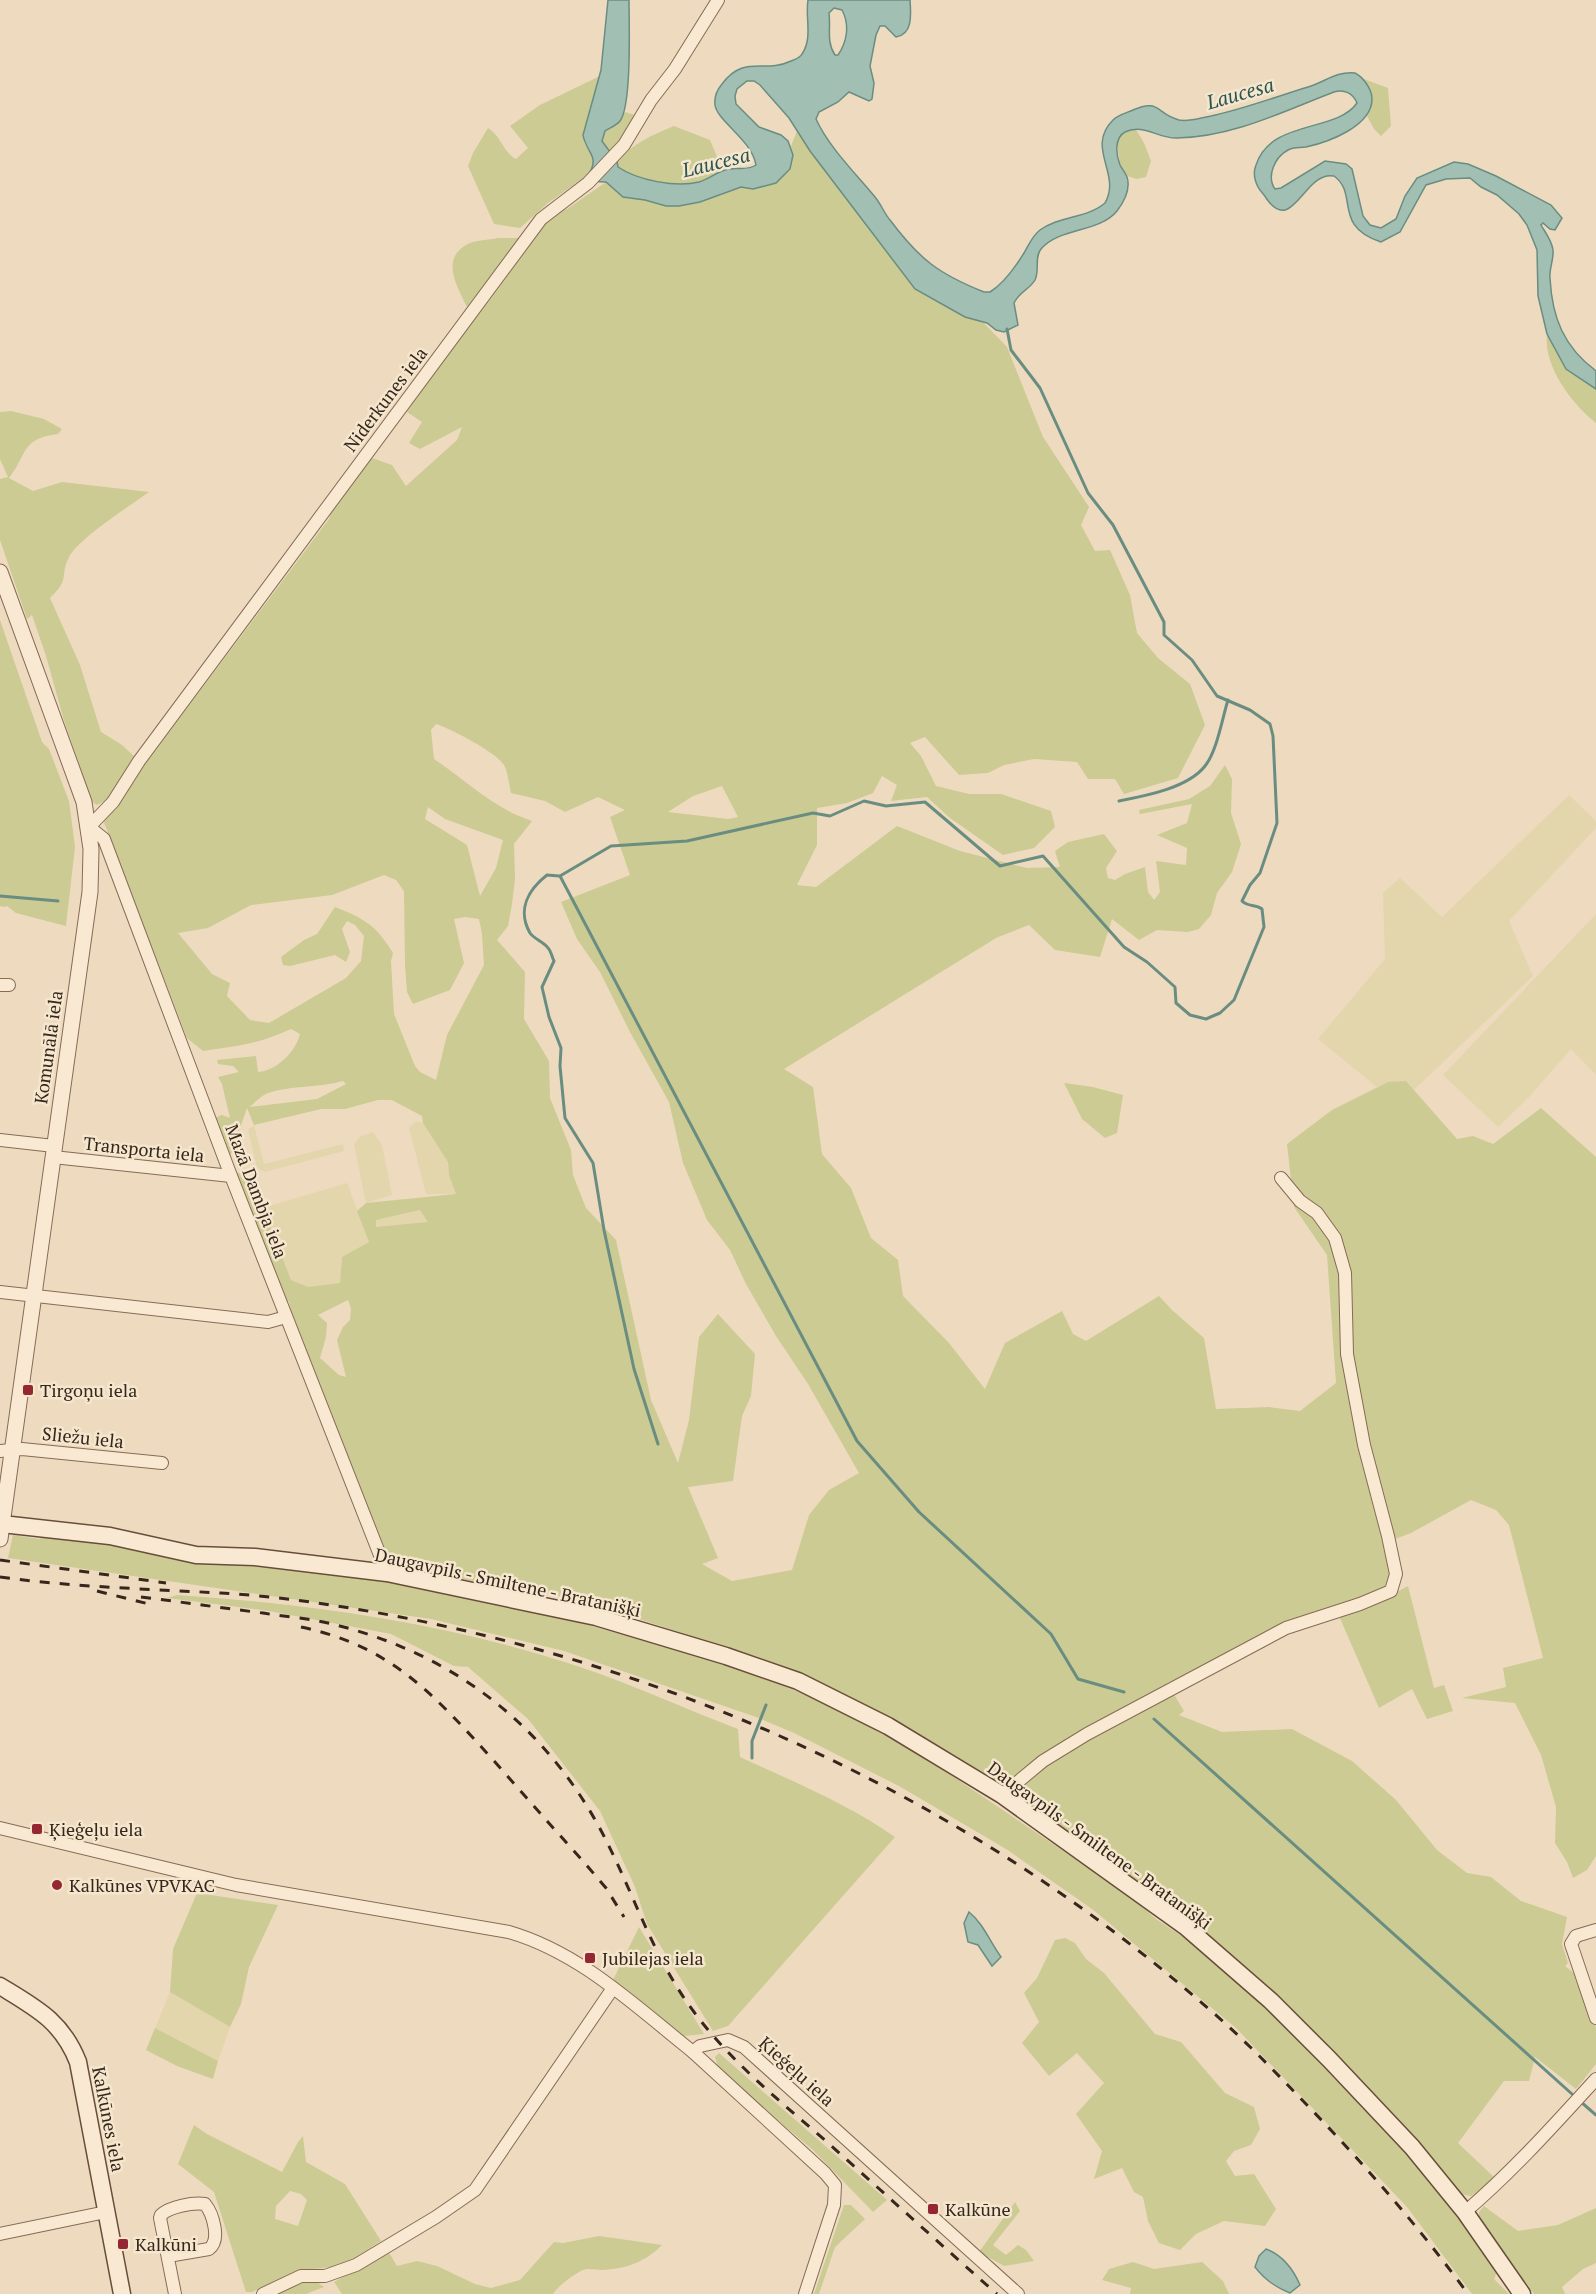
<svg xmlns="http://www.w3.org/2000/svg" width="1596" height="2294" font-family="'PT Serif',serif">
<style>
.farmland{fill:#e3d5ac}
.green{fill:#cbcb93;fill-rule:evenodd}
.water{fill:#a2bfb4;stroke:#6a8d81;stroke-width:1.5;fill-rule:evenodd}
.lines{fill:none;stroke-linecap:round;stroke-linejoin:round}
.stream{stroke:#6a8d81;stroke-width:3}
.minor-casing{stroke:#866b57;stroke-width:14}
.tertiary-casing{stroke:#866b57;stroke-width:17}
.secondary-casing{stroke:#684d3b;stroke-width:19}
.minor{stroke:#f9e9d2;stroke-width:12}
.tertiary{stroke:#f9e9d2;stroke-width:15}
.secondary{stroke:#f9e9d2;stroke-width:16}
.rail{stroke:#36261c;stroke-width:3;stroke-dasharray:10 10;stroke-linecap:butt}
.poi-dot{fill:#952733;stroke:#f5e6ce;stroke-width:2}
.labels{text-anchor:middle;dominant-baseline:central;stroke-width:5;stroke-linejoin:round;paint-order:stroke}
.street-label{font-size:18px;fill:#36261c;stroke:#f5e6ce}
.poi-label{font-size:18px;fill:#36261c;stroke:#f5e6ce;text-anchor:start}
.water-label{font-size:20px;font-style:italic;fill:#2b554e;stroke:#f5e6ce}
</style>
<rect width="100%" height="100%" fill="#eedbbf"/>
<g class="farmland">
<polygon points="1569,795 1596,821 1596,828 1509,921 1533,976 1414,1090 1406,1081 1388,1082 1377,1087 1318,1039 1385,959 1383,893 1400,878 1442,917"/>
<polygon points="1596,914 1596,1075 1571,1049 1529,1097 1498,1127 1443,1075"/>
<polygon points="416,1121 423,1123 448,1162 449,1175 457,1194 426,1194 409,1128"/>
<polygon points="254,1125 264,1164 343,1144 344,1151 265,1172 257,1168 248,1130"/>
<polygon points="373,1132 382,1145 392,1195 366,1203 354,1144 361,1136"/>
<polygon points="347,1183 369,1242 342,1257 340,1283 308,1287 291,1281 262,1208"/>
<polygon points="421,1210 428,1222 377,1228 375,1220"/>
<polygon points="170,1992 230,2027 218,2061 155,2028"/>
</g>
<g class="green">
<path d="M 600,76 L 584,143 L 594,159 L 594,165 L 589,174 L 548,203 L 520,228 L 494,224 L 468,166 L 473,153 L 488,128 C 502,137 502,151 516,159 L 528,148 L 510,126 L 540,105 Z"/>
<path d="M 1361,78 L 1388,88 L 1391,126 L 1381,136 L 1374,129 L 1367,116 C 1377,99 1369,92 1361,78 Z"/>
<path d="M 625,112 L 635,115 L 629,130 L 613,153 L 610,152 C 590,130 615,131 625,112 Z"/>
<path d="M 674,126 L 710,140 L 723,171 C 711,177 700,183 687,184 C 671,186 621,178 616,162 C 633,144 651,135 674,126 Z"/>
<polygon points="1135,128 1144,143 1151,161 1146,177 1137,179 1127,176 1120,165 1117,141 1122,134"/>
<path d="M 797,131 L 810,151 L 915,289 L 963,316 L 984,323 L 1007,347 L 1043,437 L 1089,507 L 1081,525 L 1095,551 L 1110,550 L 1130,595 L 1137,633 L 1158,658 L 1190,684 L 1205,725 L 1178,778 L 1124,794 L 1115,779 L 1088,779 L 1077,762 L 1034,759 L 1004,765 L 988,773 L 959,775 L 925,737 L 910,743 L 921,756 L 936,786 L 969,794 L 1001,794 L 1051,811 L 1055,827 L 1034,848 L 1003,855 L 950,818 L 927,797 L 891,801 L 897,785 L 882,776 L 873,793 L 847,803 L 817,808 L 817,845 L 797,885 L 816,887 L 897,826 L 960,851 L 1027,868 L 1060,867 L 1055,851 L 1068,842 L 1104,834 L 1117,851 L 1106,868 L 1108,878 L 1115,880 L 1125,874 L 1145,867 L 1148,892 L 1154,900 L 1160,892 L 1156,861 L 1186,865 L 1187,848 L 1157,835 L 1187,823 L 1192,804 L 1140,814 L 1139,810 L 1189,799 L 1210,786 L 1225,765 L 1232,779 L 1231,813 L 1241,844 L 1232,872 L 1217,893 L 1211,915 L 1199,929 L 1188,932 L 1157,930 L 1139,940 L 1112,919 L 1100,957 L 1055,950 L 1029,925 L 996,938 L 784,1069 L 813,1087 L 822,1154 L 851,1188 L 871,1238 L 898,1260 L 903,1296 L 949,1343 L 985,1389 L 1005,1343 L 1062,1311 L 1073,1334 L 1086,1341 L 1159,1296 L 1172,1310 L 1204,1338 L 1216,1409 L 1269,1407 L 1300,1411 L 1336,1383 L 1327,1255 L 1294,1207 L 1287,1144 L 1332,1110 L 1388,1082 L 1406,1081 L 1457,1139 L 1473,1136 L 1493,1144 L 1541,1108 L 1596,1157 L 1596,1856 L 1587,1870 L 1573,1878 L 1567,1862 L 1555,1843 L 1556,1807 L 1541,1755 L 1515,1703 L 1462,1698 L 1506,1687 L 1503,1668 L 1543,1658 L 1509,1525 L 1496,1510 L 1471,1500 L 1411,1533 L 1387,1542 L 1391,1569 L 1389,1581 L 1382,1590 L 1350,1602 L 1167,1683 L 1184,1711 L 1179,1715 L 1222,1732 L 1292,1729 L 1352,1761 L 1396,1800 L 1437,1850 L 1467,1873 L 1491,1877 L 1521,1901 L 1567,1917 L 1562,1944 L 1568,1963 L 1565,1966 L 1580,1978 L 1596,2028 L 1596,2064 L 1576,2089 L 1535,2057 L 1529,2081 L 1504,2081 L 1458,2143 L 1496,2179 L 1471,2196 L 1460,2194 L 1378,2099 L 1244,1966 L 1195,1925 L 953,1758 L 733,1650 L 618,1612 L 604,1602 L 552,1595 L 433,1574 L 400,1568 L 389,1562 L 293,1318 L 289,1302 L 284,1297 L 235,1175 L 239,1173 C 259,1186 281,1256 291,1280 L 308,1287 L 340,1283 L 342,1257 L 369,1242 L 357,1211 L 366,1203 L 456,1194 L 449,1175 L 448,1162 L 423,1123 L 422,1116 L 392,1100 L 378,1100 L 345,1109 L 321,1109 L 254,1125 L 247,1108 L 229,1160 L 214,1118 L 222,1115 L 230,1118 L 222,1084 L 218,1077 L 239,1072 L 233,1066 L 218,1064 L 217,1060 L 256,1056 L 258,1072 C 277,1071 296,1051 300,1034 L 291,1029 C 258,1044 239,1046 203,1051 L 187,1038 L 103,820 L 329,519 L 332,510 L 343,497 L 356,474 L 372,458 L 392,465 L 406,486 L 457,440 L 462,427 L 420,449 L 409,443 L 422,422 L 407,412 L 430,376 L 490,300 L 553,213 L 567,209 L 606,182 L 623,197 L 645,200 L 700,202 L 741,187 L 753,189 L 792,153 L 791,146 ZM 436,724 C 451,729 496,752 504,765 C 508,772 509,785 511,793 L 545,801 L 565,812 L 598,797 L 625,810 L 610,817 L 630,875 L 561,902 L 577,939 L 600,972 L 630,1032 L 669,1102 L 683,1163 L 707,1220 L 730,1250 L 746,1284 L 776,1336 L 808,1384 L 859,1473 L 829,1490 L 809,1515 L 792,1570 L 732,1581 L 702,1564 L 718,1558 L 688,1487 L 733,1481 L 742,1416 L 751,1396 L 755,1354 L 718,1314 L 699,1337 L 689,1420 L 678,1463 L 651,1400 L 616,1240 L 586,1208 L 573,1175 L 571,1150 L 550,1098 L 549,1061 L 524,1019 L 525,972 L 497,940 L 508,926 L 512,904 L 515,879 L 514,844 L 532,821 C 494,809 467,781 434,759 L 431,730 ZM 722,786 L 738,817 L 728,819 L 668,812 L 693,796 ZM 428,807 L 445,819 L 503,840 L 496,868 L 480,896 L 467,845 L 425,819 ZM 384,875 L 396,880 L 404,891 L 405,965 L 407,992 L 413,1004 L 450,990 L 464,963 L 454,919 L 465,917 L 479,919 L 482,934 L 484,965 L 447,1035 L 436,1080 L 420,1072 L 415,1066 L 394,1014 L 391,961 L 393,953 C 376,925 365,919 335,907 L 317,934 L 304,940 L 281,957 L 283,965 L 290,966 L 335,955 L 346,962 L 350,952 L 342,929 L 347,921 L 355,925 L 364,936 L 361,961 L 346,978 L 269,1023 L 250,1020 L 227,996 L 230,983 L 212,974 L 178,933 L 208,928 L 251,905 L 332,895 ZM 343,1081 L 346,1084 L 317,1099 L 249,1107 C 255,1103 262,1095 268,1093 C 292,1085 319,1088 343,1081 ZM 420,1210 L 428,1222 L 376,1227 L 376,1220 ZM 348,1300 L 351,1308 L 350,1320 L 343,1327 L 337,1340 L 346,1377 L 339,1375 L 320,1358 L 326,1337 L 327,1323 L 318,1315 Z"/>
<path d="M 498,238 L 520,238 L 467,307 C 458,288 440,260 466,245 C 474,240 489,240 498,238 Z"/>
<path d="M 1547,334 L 1566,369 L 1596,389 L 1596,423 C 1572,404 1543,366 1547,334 Z"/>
<path d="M 11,411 L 44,419 L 62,429 L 58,434 C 20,439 28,454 9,478 L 33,491 L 62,482 L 149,492 C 131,505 78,539 69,557 C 59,577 71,578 50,598 L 80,665 L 101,732 L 122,745 L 136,758 L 109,799 L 97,805 L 92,802 L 65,724 L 46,656 L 32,615 L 27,619 L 0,540 L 0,479 L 8,477 L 0,459 L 0,412 Z"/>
<polygon points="0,620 42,742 49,749 69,801 75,847 66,926 16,913 7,906 4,907 0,906"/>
<polygon points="1064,1083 1093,1087 1123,1095 1117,1133 1105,1138 1082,1119"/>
<polygon points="13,1535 39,1539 47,1535 332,1575 381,1580 558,1617 718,1660 828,1704 924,1757 1129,1895 1156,1919 1202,1949 1307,2045 1335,2080 1353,2094 1404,2149 1460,2219 1497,2272 1494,2279 1509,2294 1472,2294 1407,2207 1236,2028 1092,1909 1006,1849 899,1786 794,1733 756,1717 564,1651 431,1619 8,1558"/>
<polygon points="1408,1586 1434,1688 1444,1685 1453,1711 1427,1719 1412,1689 1379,1708 1339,1616 1384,1599"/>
<path d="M 177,1595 C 313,1604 451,1624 580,1667 C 634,1685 685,1709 738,1729 L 740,1757 C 792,1781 848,1804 895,1837 L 728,2026 L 713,2031 L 647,1924 L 635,1887 L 600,1811 L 528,1719 L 468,1667 L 454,1666 L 391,1634 L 269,1611 L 167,1598 Z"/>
<polygon points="197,1893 278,1905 249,1967 241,2004 230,2027 170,1992 173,1949"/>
<polygon points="639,1927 704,2034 684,2036 612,1982"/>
<polygon points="1065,1938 1075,1943 1086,1959 1104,1973 1155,2034 1181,2042 1225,2093 1254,2107 1260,2129 1251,2145 1234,2151 1226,2161 1235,2176 1254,2174 1276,2209 1265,2226 1224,2221 1196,2234 1180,2250 1159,2243 1148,2221 1143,2197 1134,2192 1122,2168 1094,2179 1102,2151 1076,2114 1104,2083 1077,2053 1049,2076 1022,2043 1039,2022 1024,1993 1037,1978 1055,1940"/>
<polygon points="155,2028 218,2061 213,2079 177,2066 146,2050"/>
<polygon points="719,2053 887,2200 873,2212 813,2150 730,2080 718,2067 715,2057"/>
<path d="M 194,2125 L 207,2134 L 282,2172 L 298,2142 L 303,2136 L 306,2162 L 345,2184 L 381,2241 L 351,2260 L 333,2267 L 302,2270 L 252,2292 L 246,2292 L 214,2192 L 178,2164 ZM 290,2191 L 301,2194 L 307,2200 L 298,2226 L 275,2219 L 276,2206 Z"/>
<polygon points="1015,2202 1020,2211 993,2245 1006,2255 1018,2245 1026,2250 1034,2261 1004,2266 979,2252"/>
<polygon points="844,2205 851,2205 865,2219 835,2247 819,2294 814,2294"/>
<polygon points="1484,2206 1518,2231 1558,2225 1596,2208 1596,2263 1583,2269 1562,2287 1565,2294 1534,2294 1479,2219 1479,2212"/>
<path d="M 599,2236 L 662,2245 C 645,2262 626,2269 602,2270 C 596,2270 588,2268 583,2270 C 573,2275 559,2285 553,2294 L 342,2294 L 334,2282 L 388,2251 L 397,2266 L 417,2261 L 437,2266 L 475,2284 L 491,2288 L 520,2280 L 554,2242 L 563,2243 Z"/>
<polygon points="1133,2262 1154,2269 1202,2262 1223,2281 1229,2294 1130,2294 1131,2288 1102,2280 1109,2269"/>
<polygon points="311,2278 324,2287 306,2294 275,2294"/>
</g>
<g class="water">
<path d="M 608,0 L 629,0 C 629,22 632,105 620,121 C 617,125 610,128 605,131 L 602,141 L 610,152 L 616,156 L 618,167 C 637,180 676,188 699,182 C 709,179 718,171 729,169 C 738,167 747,171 756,165 C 752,140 717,121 715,105 C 714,97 717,90 722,84 C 744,54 764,74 791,61 C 796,59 800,58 802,54 C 813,38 805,17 808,0 L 910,0 C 911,15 913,34 896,37 L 885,26 L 880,26 L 876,35 L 870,66 L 874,83 L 872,99 L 869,101 L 849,92 L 838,102 L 819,112 L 816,119 C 828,146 856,174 875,197 C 881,204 884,213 890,220 C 920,260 939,274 984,292 L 990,292 C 1003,284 1016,266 1024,253 C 1029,245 1032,236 1040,230 C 1059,216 1088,218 1105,203 C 1122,174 1085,148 1113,120 C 1118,115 1126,113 1133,110 C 1160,98 1156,114 1179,120 C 1189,122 1200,118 1211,116 C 1244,109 1275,97 1308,87 C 1325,82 1336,71 1355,73 C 1363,77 1372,89 1372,99 C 1372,126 1329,142 1306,147 C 1300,148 1294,147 1288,150 C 1275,157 1266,176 1275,189 L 1281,188 L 1325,161 L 1346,164 L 1352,169 L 1363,216 L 1370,225 L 1381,228 L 1396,219 L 1405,196 L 1417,178 L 1454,162 L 1468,164 L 1496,176 L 1551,205 L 1562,218 L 1555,230 L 1550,229 L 1543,223 L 1541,225 C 1545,232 1552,241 1553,250 C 1554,259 1549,269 1550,278 C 1552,318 1564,347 1596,371 L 1596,389 L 1566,369 L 1547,334 L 1538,296 L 1537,250 L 1527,225 L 1519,214 L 1497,195 L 1481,187 L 1470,178 L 1446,179 L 1426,185 L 1400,232 L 1381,242 C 1332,226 1359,194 1334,176 C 1304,170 1293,237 1266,198 C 1264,194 1260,191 1258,187 C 1255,181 1253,172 1256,165 C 1271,119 1336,133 1357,103 C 1353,93 1344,89 1334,92 C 1284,111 1233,137 1177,138 C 1159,139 1143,123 1125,132 C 1114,138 1116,155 1120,165 C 1123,171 1128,175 1128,182 C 1129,192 1123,203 1117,211 C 1099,233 1060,227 1041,249 C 1034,257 1040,270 1035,280 C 1030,289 1019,292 1014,303 L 1018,325 L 1004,332 L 996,330 L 987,323 L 965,317 L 915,289 L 810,151 L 789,118 L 760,85 L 754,81 L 747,81 L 737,89 L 735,96 L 736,104 L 759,127 L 781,135 L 788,141 L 793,155 L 790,169 L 776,183 L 753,189 L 741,187 L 700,202 L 679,206 L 666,206 L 645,200 L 623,197 L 606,182 C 596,181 594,184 589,174 C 600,155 586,153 583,135 L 601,70 ZM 834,8 L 842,10 C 850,25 847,42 838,55 L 835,55 C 826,42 831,28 829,13 Z"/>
<path d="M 969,1912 C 983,1923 990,1942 1001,1957 L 992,1966 L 978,1945 L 968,1942 L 964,1923 Z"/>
<path d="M 1266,2249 C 1282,2255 1293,2269 1300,2285 L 1290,2293 C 1275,2287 1265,2280 1255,2267 L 1259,2256 Z"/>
</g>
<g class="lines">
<g class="stream">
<path d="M 1007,329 L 1011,350 L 1040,388 L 1088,493 L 1113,525 L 1164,622 L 1164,635 L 1192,660 L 1217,696 L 1250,710 L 1270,724 L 1273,736 L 1277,823 L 1260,873 L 1250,885 L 1242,901 C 1248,907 1255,904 1262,909 L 1264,927 L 1234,1000 L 1220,1013 L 1206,1019 L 1190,1015 L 1176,1003 L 1175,987 L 1147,962 L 1124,947 L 1043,856 L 1000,866 L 925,802 L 886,806 L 864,801 L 830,816 L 813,813 L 687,841 L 611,846 L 560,876 L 857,1441 L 919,1512 L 1051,1634 L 1078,1679 L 1124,1692"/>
<path d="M 1119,801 C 1145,796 1188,788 1205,766 C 1217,751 1222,719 1228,700"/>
<path d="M 559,876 L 547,875 C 528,890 517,910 530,933 C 534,939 544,942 548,948 C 551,951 552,957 554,961 L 542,987 L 549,1017 L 561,1048 L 560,1066 L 565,1118 L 593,1163 L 604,1230 L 634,1369 L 658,1444"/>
<polyline points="0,896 58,901"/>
<polyline points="1154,1719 1572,2094"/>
<polyline points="752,1758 752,1741 766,1705"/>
<polyline points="1581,2102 1596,2115"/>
</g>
<g class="minor-casing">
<g id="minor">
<polyline points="0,985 9,985"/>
<polyline points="0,1140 54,1146"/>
<polyline points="53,1157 231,1176"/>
<polyline points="0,1292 268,1322 286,1317"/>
<polyline points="0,1451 22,1449 162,1463"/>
<polyline points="387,1573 231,1176 104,839 89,827 113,802 139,761 541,219 588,183 624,145 651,100 675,69 718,0"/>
<polyline points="1002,1795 1043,1761 1087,1734 1286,1628 1360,1604 1391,1591 1396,1574 1388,1536 1364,1445 1347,1354 1345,1273 1335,1238 1317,1213 1300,1201 1281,1178"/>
<path d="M 0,1828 L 236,1885 L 509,1932 C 581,1953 635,2006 693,2052 L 700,2046 L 728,2040 L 744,2047 L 1018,2294"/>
<polyline points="1596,1930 1576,1936 1571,1944 1596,2018"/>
<polyline points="693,2052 825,2173 835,2185 834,2205 805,2294"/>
<path d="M 1465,2212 C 1513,2171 1554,2125 1596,2079"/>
<polyline points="0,2234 106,2212"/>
<path d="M 168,2256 L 209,2249 C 221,2240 213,2214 205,2204 C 193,2202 169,2207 161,2215 L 160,2218 L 175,2294"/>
<polyline points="263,2294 301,2276 325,2276 356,2265 436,2217 475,2190 613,1988"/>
</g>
</g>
<g class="tertiary-casing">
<polyline id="tertiary" points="0,572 84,802 91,849 90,892 0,1539"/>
</g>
<g class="secondary-casing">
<g id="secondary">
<polyline points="2,1524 110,1536 196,1555 255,1557 387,1573 596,1617 726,1656 798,1681 888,1726 1002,1795 1186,1927 1271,2001 1329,2059 1412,2147 1465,2212 1522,2294"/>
<path d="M 0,1986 C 36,2008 62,2021 78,2062 L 122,2294"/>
</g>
</g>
<use href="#minor" class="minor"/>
<use href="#tertiary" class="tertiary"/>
<use href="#secondary" class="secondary"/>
<g class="rail">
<polyline points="0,1560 166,1583"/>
<path d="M 0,1577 C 73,1587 148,1589 221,1593 C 277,1596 335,1605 390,1615 C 693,1672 979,1807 1210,2010 C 1245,2040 1276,2073 1308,2106 C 1365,2165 1419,2227 1468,2294"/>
<polyline points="97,1591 149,1604"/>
<path d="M 141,1597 C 182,1602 222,1608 263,1613 C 285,1617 309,1618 332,1624 C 448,1652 540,1720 598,1825 C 632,1887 651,1955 694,2012 C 731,2062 780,2101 827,2142 C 884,2193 940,2244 997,2294"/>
<path d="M 301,1627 C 392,1646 435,1696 495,1762 C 524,1795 553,1828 583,1861 L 606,1888 L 624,1917"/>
</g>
</g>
<g class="poi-dot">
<rect x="22" y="1384" width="12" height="12" rx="3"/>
<rect x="31" y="1823" width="12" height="12" rx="3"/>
<circle cx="57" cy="1885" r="6"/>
<rect x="584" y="1952" width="12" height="12" rx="3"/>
<rect x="927" y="2203" width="12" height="12" rx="3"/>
<rect x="117" y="2238" width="12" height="12" rx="3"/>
</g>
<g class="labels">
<g class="street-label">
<text transform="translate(385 399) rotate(-53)">Niderkunes iela</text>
<text transform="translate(48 1047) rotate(-82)">Komunālā iela</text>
<text transform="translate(144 1149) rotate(6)">Transporta iela</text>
<text transform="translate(257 1191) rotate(69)">Mazā Dambja iela</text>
<text transform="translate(83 1437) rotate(6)">Sliežu iela</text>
<text transform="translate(508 1582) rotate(12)">Daugavpils - Smiltene - Bratanišķi</text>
<text transform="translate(1100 1845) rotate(36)">Daugavpils - Smiltene - Bratanišķi</text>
<text transform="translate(797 2071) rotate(42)">Ķieģeļu iela</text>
<text transform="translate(109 2119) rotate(79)">Kalkūnes iela</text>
</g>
<g class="poi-label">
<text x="40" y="1390">Tirgoņu iela</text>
<text x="49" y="1829">Ķieģeļu iela</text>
<text x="69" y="1885">Kalkūnes VPVKAC</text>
<text x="602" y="1958">Jubilejas iela</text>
<text x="945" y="2209">Kalkūne</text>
<text x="135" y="2244">Kalkūni</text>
</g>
<g class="water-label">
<text transform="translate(1240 93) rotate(-16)">Laucesa</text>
<text transform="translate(716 162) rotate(-14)">Laucesa</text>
</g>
</g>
</svg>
